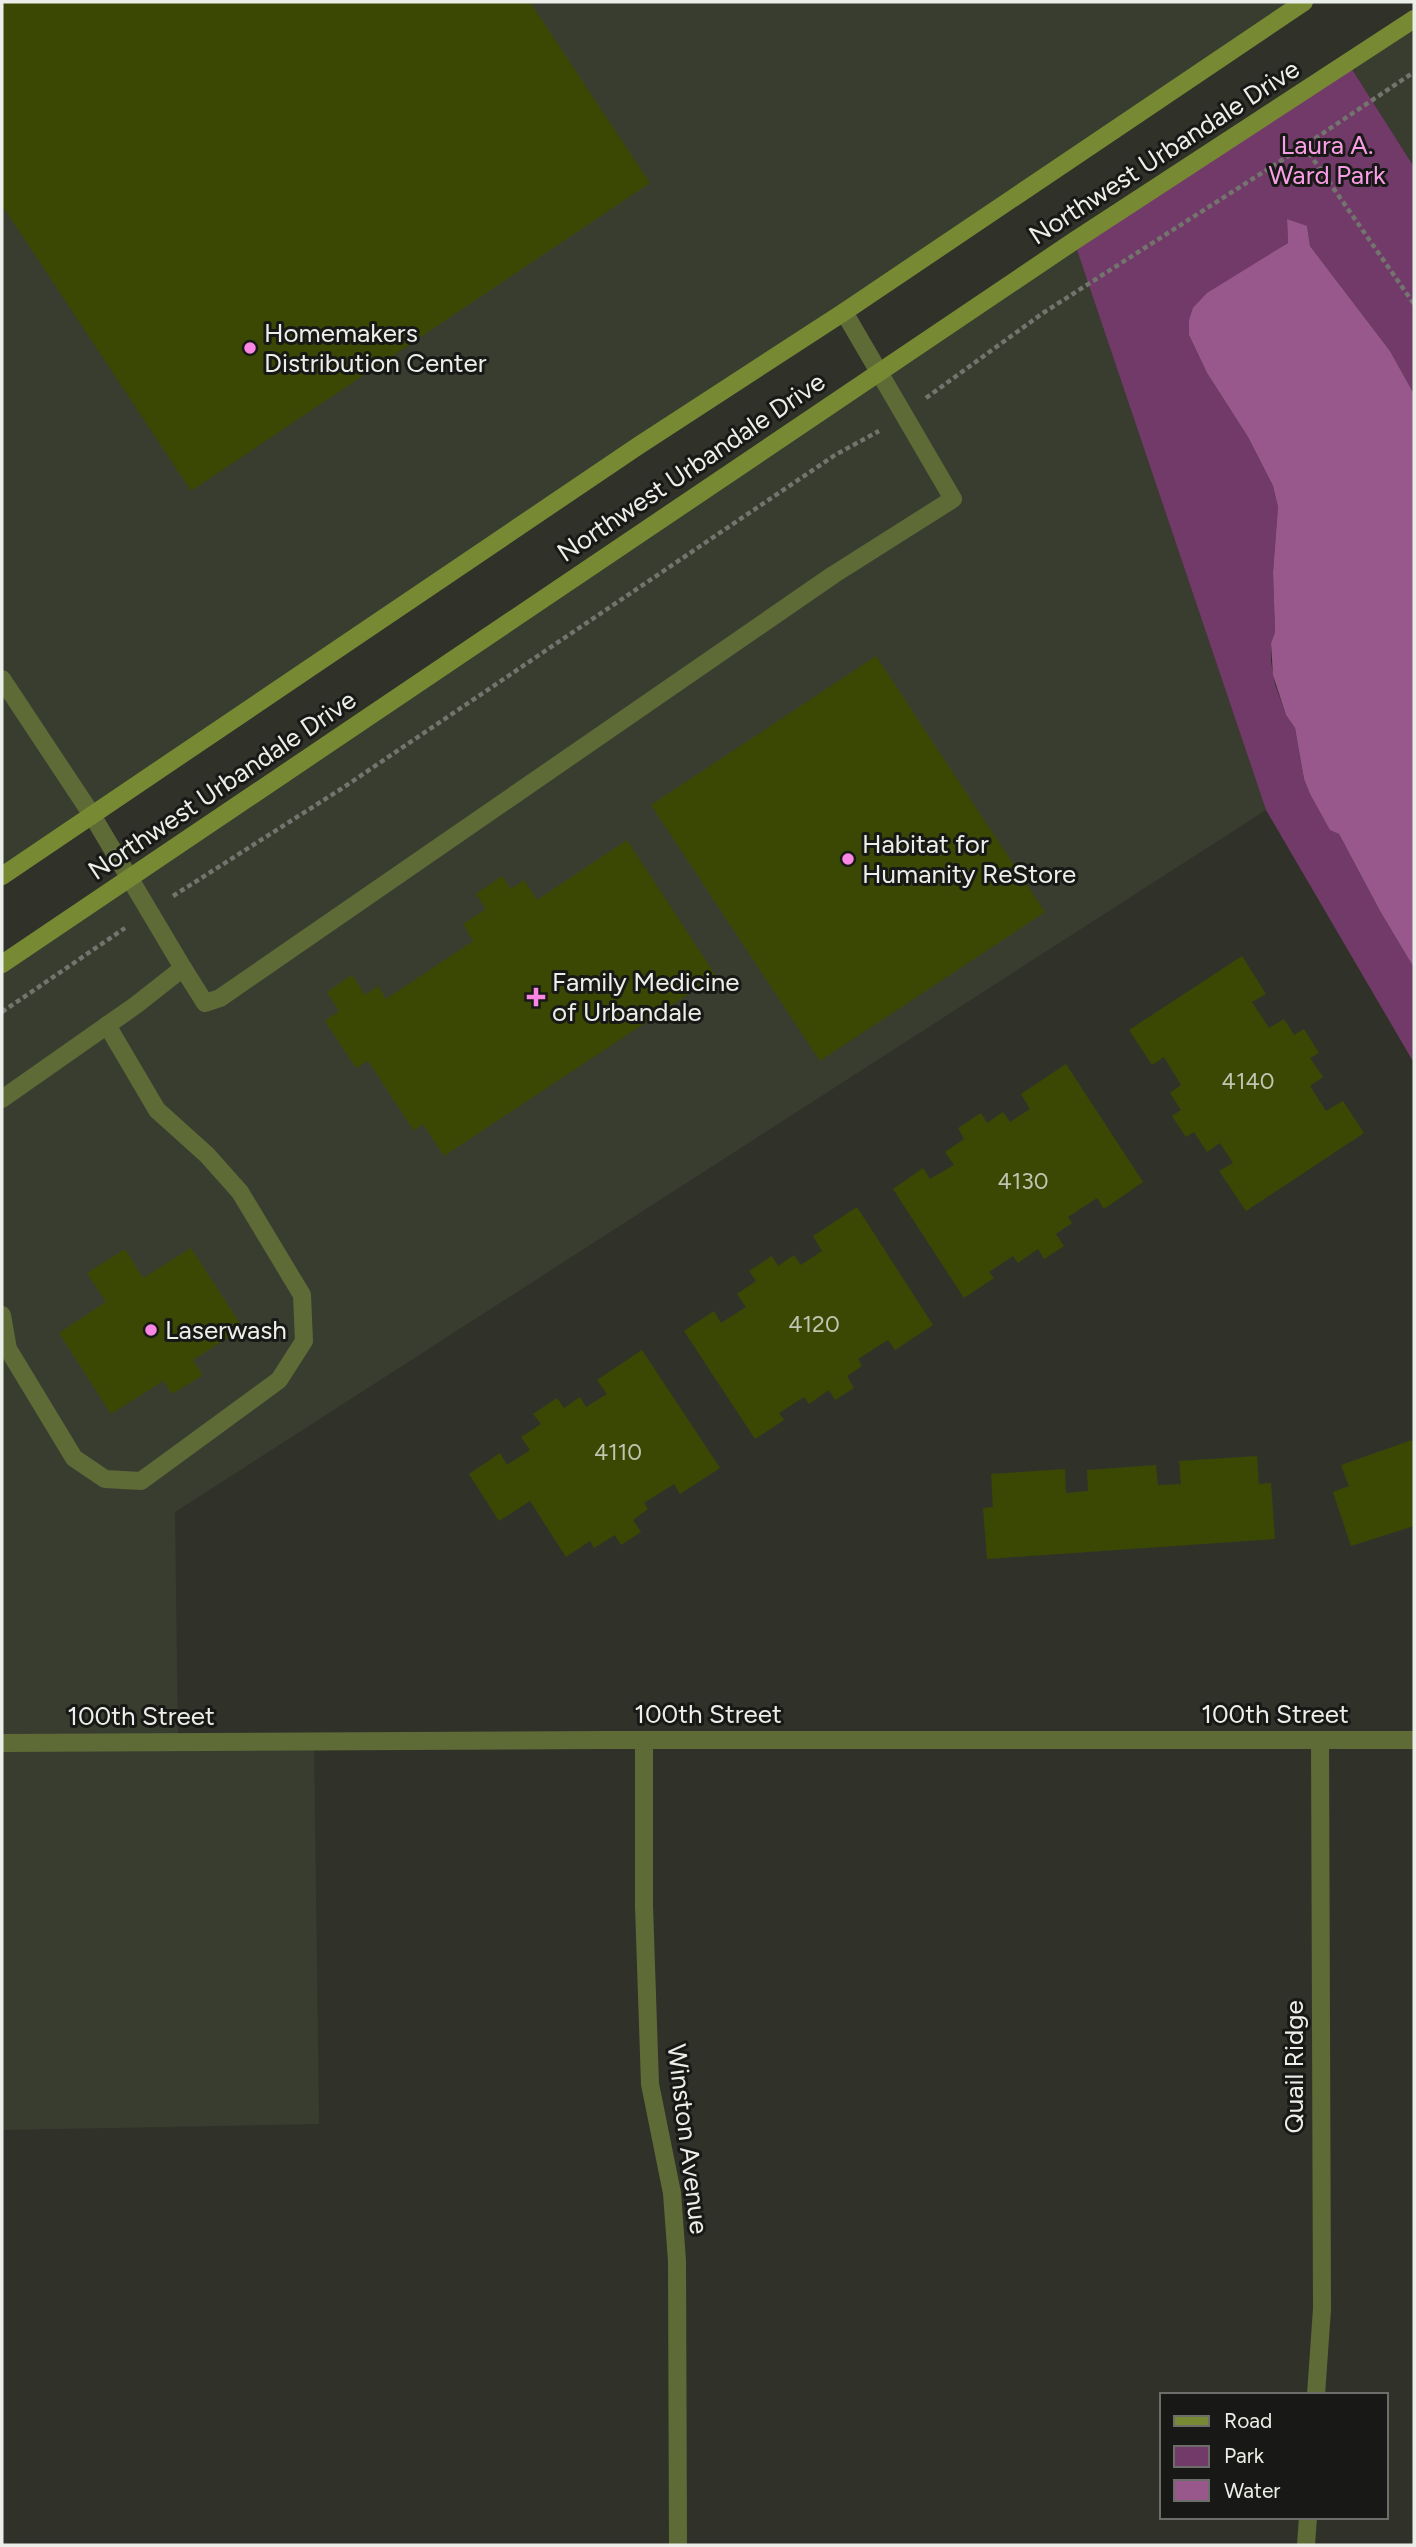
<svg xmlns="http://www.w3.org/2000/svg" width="1416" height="2547" font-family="Figtree,sans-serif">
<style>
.built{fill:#393d2f}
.green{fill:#723a68}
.water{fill:#98588b}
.building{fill:#3b4804}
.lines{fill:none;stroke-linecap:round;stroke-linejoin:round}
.path{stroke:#72746d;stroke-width:4.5;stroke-dasharray:5 3.5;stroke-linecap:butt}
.service{stroke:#5e6b37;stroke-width:18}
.minor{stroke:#5e6b37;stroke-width:18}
.tertiary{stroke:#5e6b37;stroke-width:18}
.secondary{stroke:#778a33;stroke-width:18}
.poi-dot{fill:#fb87e5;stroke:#181916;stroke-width:2.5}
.labels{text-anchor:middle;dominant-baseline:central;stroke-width:6;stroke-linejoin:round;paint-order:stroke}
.number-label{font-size:23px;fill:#c0c4b0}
.park-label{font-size:26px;fill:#f99ee6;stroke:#181916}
.street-label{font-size:26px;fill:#eceee9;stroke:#181916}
.poi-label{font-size:26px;fill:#eceee9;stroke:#181916;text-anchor:start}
</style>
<rect width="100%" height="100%" fill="#30322a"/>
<g class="built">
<polygon points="2,2 1304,2 2,876"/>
<polygon points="1414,19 1414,167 1348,63"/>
<polygon points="1074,241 1266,810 175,1512 178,1742 314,1741 319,2124 2,2130 2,964"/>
</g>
<polygon class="green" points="1348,63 1414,167 1414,394 1390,351 1310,246 1307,227 1287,219 1288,243 1262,260 1189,335 1207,373 1248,437 1273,486 1278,507 1273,572 1275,632 1271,643 1271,661 1275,684 1286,715 1295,728 1304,779 1310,794 1330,829 1339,834 1380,911 1414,968 1414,1063 1266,810 1074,241"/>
<polygon class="water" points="1287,219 1307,226 1310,246 1390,351 1414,394 1414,968 1380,911 1339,834 1330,830 1310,794 1304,779 1295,728 1286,715 1273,675 1271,643 1275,632 1273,572 1278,507 1273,486 1248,437 1207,373 1189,335 1189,320 1193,308 1207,293 1288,243"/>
<g class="building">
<polygon points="2,2 530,2 650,183 191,491 2,205"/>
<polygon points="876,656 1045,912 820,1061 651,805"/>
<polygon points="627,840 716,976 444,1156 423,1124 414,1131 368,1061 356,1068 325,1021 339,1011 327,992 352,975 365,995 378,986 386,999 473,941 463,924 486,909 476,894 502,876 511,889 524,880 537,900"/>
<polygon points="1242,956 1266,994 1252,1002 1269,1028 1284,1019 1294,1035 1304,1029 1319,1053 1310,1058 1323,1077 1310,1086 1326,1111 1343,1101 1364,1133 1246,1211 1219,1171 1233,1163 1220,1143 1207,1152 1194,1132 1186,1137 1172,1116 1181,1110 1170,1093 1181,1085 1164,1057 1152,1065 1129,1030"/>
<polygon points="1066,1064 1143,1182 1104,1209 1097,1198 1068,1217 1072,1223 1056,1234 1064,1246 1044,1259 1038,1249 1018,1263 1013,1256 989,1272 994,1278 964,1298 893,1189 923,1168 930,1179 954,1165 945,1152 964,1139 958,1128 981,1113 987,1123 1003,1112 1010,1122 1030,1109 1021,1094"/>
<polygon points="857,1207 933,1325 895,1350 888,1340 858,1359 862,1366 847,1376 854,1388 835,1400 829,1390 809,1404 804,1397 779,1413 784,1420 755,1439 684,1331 714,1311 721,1323 746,1307 737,1294 756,1281 749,1271 772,1256 778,1266 794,1255 801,1265 822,1251 813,1236"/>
<polygon points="191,1248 243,1328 193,1360 203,1375 172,1394 163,1381 111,1414 59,1333 106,1302 87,1273 125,1249 143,1278"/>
<polygon points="642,1350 720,1468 680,1494 674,1484 644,1503 648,1509 633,1520 641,1532 621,1545 615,1535 594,1548 590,1541 566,1557 530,1501 499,1521 469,1474 500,1453 507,1465 530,1450 521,1437 541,1424 533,1414 557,1398 564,1408 580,1397 586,1407 607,1394 597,1380"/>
<polygon points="1412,1440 1414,1446 1414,1526 1351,1546 1333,1492 1349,1486 1341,1465"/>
<polygon points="1257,1456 1259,1484 1271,1483 1275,1539 987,1559 983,1508 993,1507 991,1474 1065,1469 1066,1493 1088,1491 1087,1470 1156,1465 1158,1485 1181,1484 1179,1461"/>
</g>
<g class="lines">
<g class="path">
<polyline points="1304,146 1414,304"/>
<polyline points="926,398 1043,313 1304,146 1414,72"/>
<polyline points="173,896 341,789 835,455 879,431"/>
<polyline points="2,1012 125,928"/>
</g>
<g class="service">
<polyline points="2,679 92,815 183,968"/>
<polyline points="2,1099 136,1005 183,968 205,1003 220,998 833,575 953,499 844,312"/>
<polyline points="2,1315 8,1349 74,1458 105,1479 141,1481 279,1380 304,1341 302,1295 240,1192 207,1155 157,1110 107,1025"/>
</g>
<g class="minor">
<polyline points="644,1740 644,1906 650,2084 672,2193 677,2261 678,2545"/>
<polyline points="1316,2395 1322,2309 1320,1740"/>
<polyline points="1306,2545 1308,2517"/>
</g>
<polyline class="tertiary" points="2,1743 603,1740 1414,1740"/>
<g class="secondary">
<polyline points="2,876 638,446 844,312 1304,2"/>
<polyline points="2,964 1074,241 1414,19"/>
</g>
</g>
<g class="poi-dot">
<circle cx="250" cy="348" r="7"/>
<circle cx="848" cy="859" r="7"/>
<path d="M532.5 986.5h7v7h7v7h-7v7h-7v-7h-7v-7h7z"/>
<circle cx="151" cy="1330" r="7"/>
</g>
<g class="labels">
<g class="number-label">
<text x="1248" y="1081">4140</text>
<text x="1023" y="1181">4130</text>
<text x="814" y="1324">4120</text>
<text x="618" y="1452">4110</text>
</g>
<g class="park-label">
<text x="1327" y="145">Laura A.<tspan x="1327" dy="30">Ward Park</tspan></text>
</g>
<g class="street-label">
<text transform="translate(1164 152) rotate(-33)">Northwest Urbandale Drive</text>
<text transform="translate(691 467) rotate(-34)">Northwest Urbandale Drive</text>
<text transform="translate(222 785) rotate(-34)">Northwest Urbandale Drive</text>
<text x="708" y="1714">100th Street</text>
<text x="1275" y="1714">100th Street</text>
<text x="141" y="1716">100th Street</text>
<text transform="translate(1294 2067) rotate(-90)">Quail Ridge</text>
<text transform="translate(688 2139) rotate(83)">Winston Avenue</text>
</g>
<g class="poi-label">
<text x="264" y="333">Homemakers<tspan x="264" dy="30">Distribution Center</tspan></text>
<text x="862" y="844">Habitat for<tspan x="862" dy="30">Humanity ReStore</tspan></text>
<text x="552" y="982">Family Medicine<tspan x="552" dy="30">of Urbandale</tspan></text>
<text x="165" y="1330">Laserwash</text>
</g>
</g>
<rect width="1416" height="2547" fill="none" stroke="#eceee9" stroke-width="7"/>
<rect x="1160" y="2393" width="228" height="126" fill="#181916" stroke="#6d6e6a" stroke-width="2"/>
<rect x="1174" y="2416" width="35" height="10" fill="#778a33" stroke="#6d6e6a" stroke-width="2"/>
<text x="1224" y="2428" font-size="21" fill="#eceee9">Road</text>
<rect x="1174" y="2446" width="35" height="21" fill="#723a68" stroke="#6d6e6a" stroke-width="2"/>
<text x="1224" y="2463" font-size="21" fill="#eceee9">Park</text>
<rect x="1174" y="2480" width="35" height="21" fill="#98588b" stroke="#6d6e6a" stroke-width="2"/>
<text x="1224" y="2498" font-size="21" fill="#eceee9">Water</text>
</svg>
